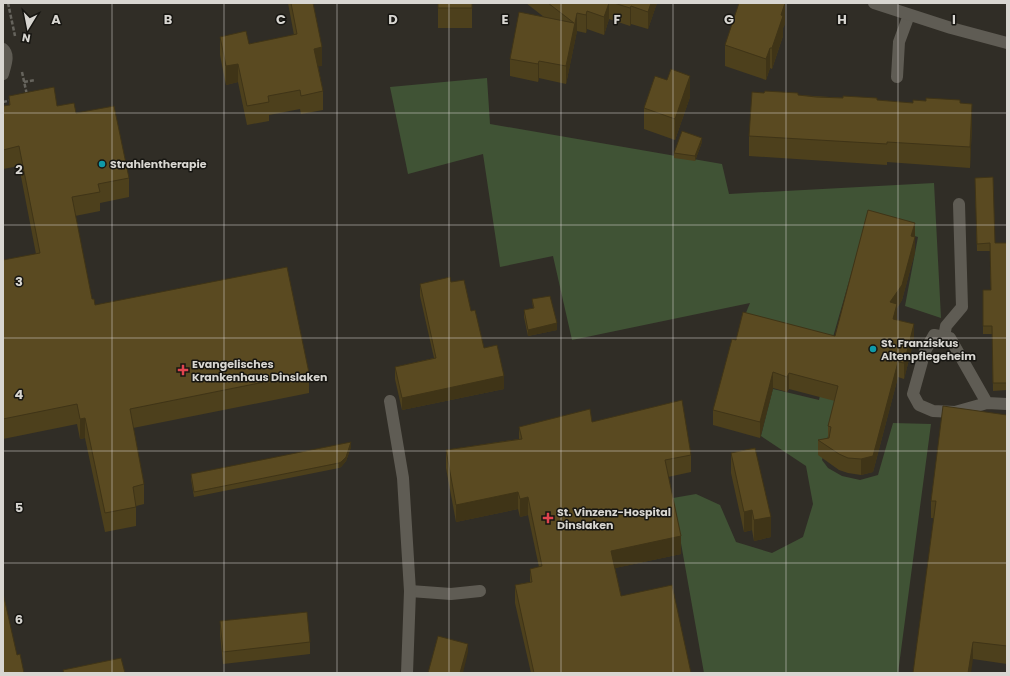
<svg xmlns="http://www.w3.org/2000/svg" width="1010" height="676" font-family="Poppins,sans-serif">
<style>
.green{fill:#405335}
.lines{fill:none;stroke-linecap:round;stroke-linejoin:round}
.path{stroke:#66645d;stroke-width:2.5;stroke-dasharray:4 2;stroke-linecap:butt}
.lane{stroke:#5f5c54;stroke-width:12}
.street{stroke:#5f5c54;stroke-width:12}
.wall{fill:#4d401c}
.shaded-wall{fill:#3f3417}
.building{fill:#5a4a21;stroke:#3f3417}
.grid{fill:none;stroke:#d8d6d1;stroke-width:1;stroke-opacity:0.55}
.culture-dot{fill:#0f9aa8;stroke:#171612;stroke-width:1.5}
.health-dot{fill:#e0444e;stroke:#171612;stroke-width:1.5}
.labels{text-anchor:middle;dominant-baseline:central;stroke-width:3;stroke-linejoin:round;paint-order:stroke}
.poi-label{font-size:11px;font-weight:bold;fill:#d8d6d1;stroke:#171612;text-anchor:start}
.grid-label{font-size:13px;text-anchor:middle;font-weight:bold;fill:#d8d6d1;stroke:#171612;stroke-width:3;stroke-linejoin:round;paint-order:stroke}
</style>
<rect width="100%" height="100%" fill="#302d26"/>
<g class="green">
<polygon points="487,78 490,124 722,164 729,194 934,183 941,318 905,306 918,237 866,222 831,344 743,320 750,303 572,340 553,256 500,267 483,154 408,174 390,87"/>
<polygon points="773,389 819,400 821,391 838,396 822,460 828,468 842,476 860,480 878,475 893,423 931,424 898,673 704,673 673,498 696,494 720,505 736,542 772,553 803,537 813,504 806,466 761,436"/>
</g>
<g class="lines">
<g class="path">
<polyline points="8,3 15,36"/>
<polyline points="22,72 27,95"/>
<polyline points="24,82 35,80"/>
<polyline points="3,102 12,100"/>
</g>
<g class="lane">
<path d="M 3,49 C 10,55 5,66 3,74"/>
<polyline points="897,77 899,42 909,15"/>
<polyline points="944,337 946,326 962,307 959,204"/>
<polyline points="410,591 451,594 480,591"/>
</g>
<g class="street">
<polyline points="874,3 951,28 1007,43"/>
<polyline points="390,401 403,478 410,591 407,673"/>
<polyline points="987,403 950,338 934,335 925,351 913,394 919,405 933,411 955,412 987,403 1007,404"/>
</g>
</g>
<g class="wall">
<polygon points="288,3 313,3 322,66 318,66 323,91 323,110 301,114 300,109 269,115 269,121 247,125 238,82 226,85 220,55 220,37 249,44 294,35"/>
<rect x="438" y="3" width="34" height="25"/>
<polygon points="526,3 657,3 648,29 631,24 630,26 609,19 604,35 587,29 586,33 577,31 566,84 539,78 538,82 510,76 510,59 544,17"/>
<polygon points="785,24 783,28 783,36 772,69 770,68 766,80 725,66 725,45"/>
<polygon points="667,80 690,97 675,140 644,129 644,108"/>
<polygon points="798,95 877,100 913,103 960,103 972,124 970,168 887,162 887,165 749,156 749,136"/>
<polygon points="9,96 57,106 76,113 129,178 129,197 100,203 100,211 75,216 92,299 95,305 309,373 309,393 133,428 144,484 144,504 136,506 136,526 105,532 85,438 80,439 77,424 3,439 3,260 36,254 19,166 3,169 3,106 9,105"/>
<polygon points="702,142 695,161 674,158 674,153"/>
<polygon points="975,178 995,243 1007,243 1007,390 993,391 992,334 983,334 983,290 991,290 990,251 977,251"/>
<polygon points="915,223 915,252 902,300 897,308 897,320 914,340 904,379 898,377 873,472 861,475 848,473 839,470 818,455 818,440 828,438 828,426 835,401 789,389 787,392 773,388 760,438 713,425 713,410 736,340 835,336"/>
<polygon points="451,282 471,311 484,348 504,389 402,410 395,379 395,367 434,358 420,296 420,284"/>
<polygon points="532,299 557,330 528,336 524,317 524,310 533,308"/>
<polygon points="1007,415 1007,664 973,659 933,518 931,518 931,501"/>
<polygon points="592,422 691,455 691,472 668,477 681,554 615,568 621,596 691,673 531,673 515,603 515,585 530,582 530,569 539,567 528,515 520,517 518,509 456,522 446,468 446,450 519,439 519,427"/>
<polygon points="351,447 346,461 341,467 339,468 194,497 191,479 191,474"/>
<polygon points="731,453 771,537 754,541 752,530 744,532 731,473"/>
<polygon points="220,621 310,642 310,654 223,664 220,634"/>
</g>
<g class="shaded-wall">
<polygon points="609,3 609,19 604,35 604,17"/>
<polygon points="651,3 657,3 648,29 648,12"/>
<polygon points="785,3 785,24 783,28 783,36 772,69 772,48 781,15"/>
<polygon points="631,6 631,24 630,26 630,8"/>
<polygon points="587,11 587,29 586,33 586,15"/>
<polygon points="577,13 577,31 566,84 566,66"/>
<polygon points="322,47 322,66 314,67 314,49"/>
<polygon points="770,48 770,68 766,80 766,59"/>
<polygon points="539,61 539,78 538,82 538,64"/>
<polygon points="238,64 238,82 226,85 226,66"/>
<polygon points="690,76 690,97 675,140 675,119"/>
<polygon points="972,104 972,124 970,168 970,147"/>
<polygon points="702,138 702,142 695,161 695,156"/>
<polygon points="915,223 915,252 902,300 897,308 897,320 893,319 890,302 911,236"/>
<polygon points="557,323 557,330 528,336 528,330"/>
<polygon points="914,324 914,340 904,379 904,363"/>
<polygon points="898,362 898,377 873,472 861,475 861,459"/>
<polygon points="773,372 773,388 760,438 760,422"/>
<polygon points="789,373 789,389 787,392 787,377"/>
<polygon points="504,376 504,389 402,410 402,398"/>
<polygon points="85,418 85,438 80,439 80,419"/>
<polygon points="351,442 351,447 346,461 341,467 339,468 339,463"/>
<polygon points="518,492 518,509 456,522 456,505"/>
<polygon points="528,497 528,515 520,517 520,499"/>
<polygon points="752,510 752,530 744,532 744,512"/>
<polygon points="771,517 771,537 754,541 754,520"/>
<polygon points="681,536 681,554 611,569 611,551"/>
<polygon points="973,642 973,659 971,673 968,673"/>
<polygon points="468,644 468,652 463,673 460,673"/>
</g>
<g class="building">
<polygon points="291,3 313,3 322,47 314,49 323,91 301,96 300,90 268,96 269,102 247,106 238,64 226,66 220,37 246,31 249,44 297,34"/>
<rect x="438" y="3" width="34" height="5"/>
<polygon points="548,3 609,3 604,17 587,11 586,15 577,13 566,66 539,61 538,64 510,59 519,12 574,23"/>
<polygon points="614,3 651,3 648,12 631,6 630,8"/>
<polygon points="739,3 785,3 781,15 783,16 772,48 770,48 766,59 725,45"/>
<polygon points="671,69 690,76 675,119 644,108 655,76 667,80"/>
<polygon points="54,87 57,106 74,103 76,113 114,106 129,178 98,184 100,192 72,197 92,299 94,299 95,305 287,267 309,373 130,409 144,484 133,487 136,507 105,513 85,418 80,419 77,404 3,419 3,260 40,253 19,146 3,150 3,106 10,105 9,96"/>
<polygon points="765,91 798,93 798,95 816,97 843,98 843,96 877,98 877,100 913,103 913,100 926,101 926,98 960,100 960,103 972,104 970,147 887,142 887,144 749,136 752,92 764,93"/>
<polygon points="682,131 702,138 695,156 674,153"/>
<polygon points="993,177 995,243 1007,243 1007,383 993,383 992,326 983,326 983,290 991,290 990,243 977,244 975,178"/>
<polygon points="868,210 915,223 911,236 915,237 902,285 890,302 897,304 893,319 914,324 904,363 898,362 873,456 861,459 848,458 839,454 818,440 829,438 831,427 828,426 838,386 789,373 787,377 773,372 760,422 713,410 732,339 736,340 743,312 835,336"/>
<polygon points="450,277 451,282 464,280 471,311 475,310 484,348 497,345 504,376 402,398 395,367 436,358 420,284"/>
<polygon points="550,296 557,323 528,330 524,310 534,308 532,299"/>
<polygon points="682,400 691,455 665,460 681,536 611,551 621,596 672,585 691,673 534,673 515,585 532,582 530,569 542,566 528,497 520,499 518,492 456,505 446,450 522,439 519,427 590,409 592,422"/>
<polygon points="943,406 1007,415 1007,646 973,642 968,673 913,673 936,501 931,501"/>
<polygon points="351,442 346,457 341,462 339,463 194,492 191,474"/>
<polygon points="755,448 771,517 754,520 752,510 744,512 731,453"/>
<polygon points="3,593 17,655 20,654 24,673 3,673"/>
<polygon points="307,612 310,642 223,652 220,621"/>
<polygon points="438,636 468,644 460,673 428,673"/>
<polygon points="121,658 125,673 64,673 63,670"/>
</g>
<path class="grid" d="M 112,3 L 112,673M 224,3 L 224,673M 337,3 L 337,673M 449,3 L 449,673M 561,3 L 561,673M 673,3 L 673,673M 786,3 L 786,673M 898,3 L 898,673M 3,113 L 1007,113M 3,225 L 1007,225M 3,338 L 1007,338M 3,451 L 1007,451M 3,563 L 1007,563"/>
<g class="culture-dot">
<circle cx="102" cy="164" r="4"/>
<circle cx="873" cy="349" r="4"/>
</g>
<g class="health-dot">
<path d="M181 364h4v4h4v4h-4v4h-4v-4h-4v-4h4z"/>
<path d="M546 512h4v4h4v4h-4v4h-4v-4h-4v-4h4z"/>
</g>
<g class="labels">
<g class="poi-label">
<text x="110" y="164">Strahlentherapie</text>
<text x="881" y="343">St. Franziskus<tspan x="881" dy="13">Altenpflegeheim</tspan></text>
<text x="192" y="364">Evangelisches<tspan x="192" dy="13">Krankenhaus Dinslaken</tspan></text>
<text x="557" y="512">St. Vinzenz-Hospital<tspan x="557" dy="13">Dinslaken</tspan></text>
</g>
</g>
<g class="grid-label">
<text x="56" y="24">A</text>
<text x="168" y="24">B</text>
<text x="281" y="24">C</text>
<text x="393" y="24">D</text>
<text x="505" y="24">E</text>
<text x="617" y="24">F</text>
<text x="729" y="24">G</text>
<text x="842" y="24">H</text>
<text x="954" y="24">I</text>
<text x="19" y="174">2</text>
<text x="19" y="286">3</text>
<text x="19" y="399">4</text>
<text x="19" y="512">5</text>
<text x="19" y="624">6</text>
</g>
<rect width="1010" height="676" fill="none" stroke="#d8d6d1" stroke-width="8"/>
<g transform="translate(28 28) rotate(190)" stroke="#171612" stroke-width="3" paint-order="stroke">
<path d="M0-3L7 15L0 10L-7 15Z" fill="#d8d6d1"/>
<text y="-6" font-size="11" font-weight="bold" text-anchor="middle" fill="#d8d6d1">N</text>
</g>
</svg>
